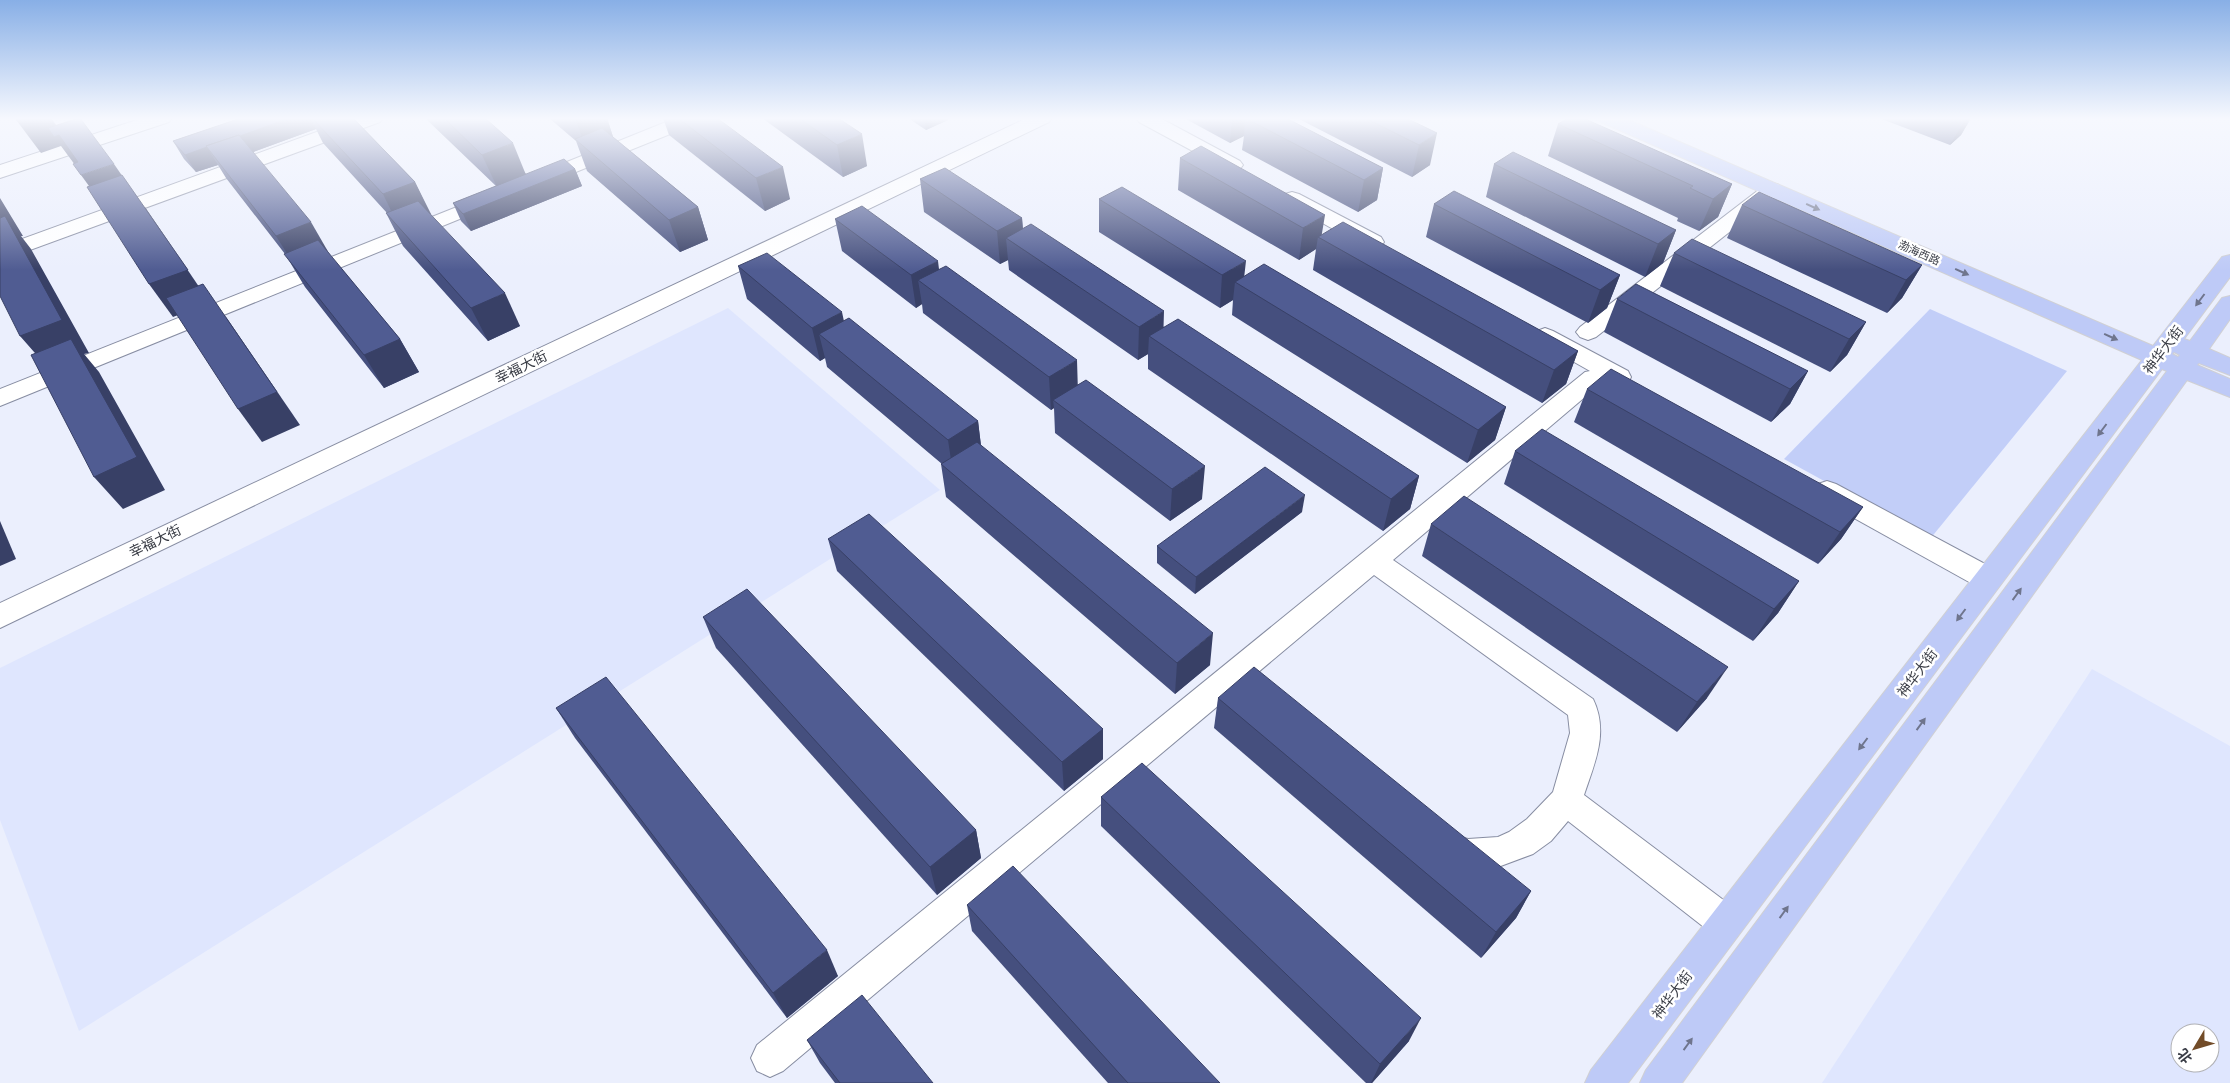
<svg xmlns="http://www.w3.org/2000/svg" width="2230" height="1083" font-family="Raleway,'Noto Sans SC',sans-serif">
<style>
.built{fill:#dfe6fe;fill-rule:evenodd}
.green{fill:#c2cef8}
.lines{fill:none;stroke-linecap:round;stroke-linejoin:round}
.minor-casing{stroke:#878da2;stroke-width:2}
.major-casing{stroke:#d0d0d3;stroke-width:2}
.minor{fill:#fff;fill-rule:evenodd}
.major{fill:#becaf7;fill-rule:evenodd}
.wall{fill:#454f7e}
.shaded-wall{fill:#384066}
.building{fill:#505c92;stroke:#384066}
.oneway{fill:#6f758d}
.labels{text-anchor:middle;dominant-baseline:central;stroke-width:5;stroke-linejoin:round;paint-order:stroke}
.far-street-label{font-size:11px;fill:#3a3d46;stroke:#fff}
.street-label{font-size:14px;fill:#3a3d46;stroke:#fff}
</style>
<rect width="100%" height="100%" fill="#ebeffd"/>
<g class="built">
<polygon points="728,308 940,490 79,1031 0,820 0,668"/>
<path d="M 2092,669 L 2230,746 L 2230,1083 L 1822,1083 ZM 2180,1033 L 2210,1033 L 2210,1063 L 2180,1063 Z"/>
</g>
<polygon class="green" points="1930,309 2067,371 1930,539 1784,459"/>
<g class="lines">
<g class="minor-casing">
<g id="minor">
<polygon points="143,118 172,118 169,122 0,178 0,165"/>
<polygon points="355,118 383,118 380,122 0,261 0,247"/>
<polygon points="676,118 703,118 700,122 546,184 539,186 532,184 529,180 532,176"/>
<polygon points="1027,118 1052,118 1049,122 0,628 0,603"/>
<polygon points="1136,118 1160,118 1240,161 1243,165 1240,169 1233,171 1226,169 1139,122"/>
<polygon points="1772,183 1779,185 1782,189 1779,193 1596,337 1588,340 1580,337 1576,332 1580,327 1765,185"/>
<polygon points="1292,192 1299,194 1381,237 1384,242 1381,247 1373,248 1365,247 1285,202 1282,198 1285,194"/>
<polygon points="492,193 499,195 502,199 499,203 0,406 0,389"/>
<path d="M 1545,328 L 1553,331 L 1628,371 L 1631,377 L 1628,383 L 1619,385 L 1605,380 L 1393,560 L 1593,699 C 1609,732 1595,762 1584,795 L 1738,911 L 1743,923 L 1738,935 L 1726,940 L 1714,935 L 1568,821 L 1551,841 L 1533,854 L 1498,867 L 1468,871 L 1437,860 L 1432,849 L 1437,838 L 1449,834 L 1468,839 L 1498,837 L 1509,832 L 1527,819 L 1553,792 L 1570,733 L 1568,715 L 1374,575 L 783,1071 L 770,1077 L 757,1071 L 751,1058 L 757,1045 L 1585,372 L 1590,371 L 1537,341 L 1533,336 L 1537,331 Z"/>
<polygon points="1827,481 1836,484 1998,571 2002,579 1998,587 1988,590 1978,587 1818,498 1814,491 1818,484"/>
</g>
</g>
<g class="major-casing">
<path id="major" d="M 1598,118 L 1624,118 L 2153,346 L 2222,257 L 2230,255 L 2230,277 L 2184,339 L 2190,341 L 2222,298 L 2230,296 L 2230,319 L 2209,349 L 2230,358 L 2230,375 L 2199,363 L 2197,365 L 2230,379 L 2230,397 L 2187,380 L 1682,1083 L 1640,1083 L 1646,1070 L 2167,371 L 2162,369 L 1628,1083 L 1585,1083 L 1591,1070 L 2142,360 L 1601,122 ZM 2174,352 L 2180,355 L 2178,357 L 2172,354 Z"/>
</g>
<use href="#minor" class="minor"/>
<use href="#major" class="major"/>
</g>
<g class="wall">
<polygon points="241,118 353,118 415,182 430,214 520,326 488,341 403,246 386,213 387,213 323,143 316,129 253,152 330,255 400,339 419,372 384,388 305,287 285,254 226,178 218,165 196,172 184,159 173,141"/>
<polygon points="425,118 485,118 526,174 575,169 582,186 471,231 461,221 453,203 496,186"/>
<polygon points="549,118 607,118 613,137 698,207 708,240 680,252 587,171 576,141"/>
<polygon points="663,118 717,118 790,199 765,211 669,135"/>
<polygon points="762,118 838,118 867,166 843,177"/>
<polygon points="908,118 948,118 948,120 926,130"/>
<polygon points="1184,118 1286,118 1383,168 1377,200 1358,212 1242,150 1244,136 1230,143"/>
<polygon points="1297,118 1406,118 1430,165 1412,177"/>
<polygon points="1879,118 1971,118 1961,135 1950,145"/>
<polygon points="1558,124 1732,184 1718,217 1699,231 1677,221 1678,218 1548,156"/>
<polygon points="1180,158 1322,235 1578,351 1566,384 1542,403 1313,270 1316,249 1299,260 1178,190"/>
<polygon points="1494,164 1676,230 1663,263 1645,277 1486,197"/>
<polygon points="920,179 1022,218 1023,229 1164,327 1419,476 1410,509 1383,531 1148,369 1148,354 1138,360 1009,270 1008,260 1000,264 924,212"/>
<polygon points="1099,199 1244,276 1506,407 1495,440 1467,463 1232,315 1233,300 1220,308 1099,232"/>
<polygon points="1434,204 1620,275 1607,308 1588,323 1426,237"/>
<polygon points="1742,205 1922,265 1902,298 1887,313 1727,238"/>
<polygon points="835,219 939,269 1078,385 1202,499 1170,521 1055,433 1054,408 1051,410 923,313 922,304 916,308 842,251"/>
<polygon points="1674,253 1866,322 1847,355 1830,372 1660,286"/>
<polygon points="738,266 844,321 978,421 981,446 1210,665 1175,694 946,497 941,464 942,464 827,367 825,358 820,361 747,299"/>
<polygon points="1617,299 1808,371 1790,404 1771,422 1604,332"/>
<polygon points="1587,389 1863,507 1841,539 1818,564 1574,422"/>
<polygon points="1515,451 1799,581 1778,613 1753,641 1504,484"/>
<polygon points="1302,512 1195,594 1157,563 1157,546"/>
<polygon points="1431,524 1707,698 1677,732 1422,556"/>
<polygon points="828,539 1103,729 1103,759 1064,791 837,571"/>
<polygon points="703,617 976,830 981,858 937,895 716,648"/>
<polygon points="1218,698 1531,891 1516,918 1481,958 1214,728"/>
<polygon points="556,708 838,976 787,1018 575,738"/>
<polygon points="1101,797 1409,1041 1372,1083 1366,1083 1101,826"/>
<polygon points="967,905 1220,1083 1108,1083 972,931"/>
<polygon points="807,1040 933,1083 835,1083 820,1063"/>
</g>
<g class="shaded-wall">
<polygon points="26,118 51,118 69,143 82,167 78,169 61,146 41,153 17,121"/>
<polygon points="290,118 310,118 316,129 220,164 207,147"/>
<polygon points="575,118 607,118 614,140 586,148"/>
<polygon points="924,118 948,118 948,120 926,130"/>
<polygon points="1232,118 1251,118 1245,118 1244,136 1230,143"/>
<polygon points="1966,118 1971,118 1961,135 1950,145"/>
<polygon points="1437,133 1430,165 1412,177 1419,145"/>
<polygon points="862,134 867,166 843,177 837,145"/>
<polygon points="513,143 526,175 497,187 482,155"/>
<polygon points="207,147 218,165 196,172 185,155"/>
<polygon points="114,164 136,196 105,208 81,175"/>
<polygon points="783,167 790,199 765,211 756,178"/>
<polygon points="1383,168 1377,200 1358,212 1364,180"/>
<polygon points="575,169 582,186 471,231 463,214"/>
<polygon points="415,182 431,214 399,227 383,194"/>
<polygon points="1732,184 1718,217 1699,231 1713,199"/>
<polygon points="0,198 23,236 21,236 31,249 89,353 84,354 99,372 165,490 123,509 94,477 49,369 20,336 0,244"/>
<polygon points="145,207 210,303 173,317 149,284"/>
<polygon points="698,207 708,240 680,252 669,220"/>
<polygon points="1325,215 1321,239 1318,237 1316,249 1299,260 1303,228"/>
<polygon points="1022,218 1024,250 1006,238 1008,260 1000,264 997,231"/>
<polygon points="311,222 330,255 296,268 276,236"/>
<polygon points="1676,230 1663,263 1645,277 1658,244"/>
<polygon points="938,261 942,294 918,280 922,304 916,308 911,275"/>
<polygon points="1246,261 1243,287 1235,282 1233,300 1220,308 1222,275"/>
<polygon points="1922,265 1902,298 1887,313 1906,280"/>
<polygon points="1620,275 1607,308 1588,323 1600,290"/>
<polygon points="505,293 520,326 488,341 471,308"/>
<polygon points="1164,311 1163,344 1149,336 1148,354 1138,360 1139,327"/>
<polygon points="842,312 849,345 819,334 825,358 820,361 812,328"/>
<polygon points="226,317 300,425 262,442 238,409"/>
<polygon points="1866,322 1847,355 1830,372 1849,339"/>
<polygon points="400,339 419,372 384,388 364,355"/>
<polygon points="1578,351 1566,384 1542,403 1554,370"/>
<polygon points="1077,360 1078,393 1053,400 1054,408 1051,410 1049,377"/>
<polygon points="1808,371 1790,404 1771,422 1790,389"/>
<polygon points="1506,407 1495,440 1467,463 1478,430"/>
<polygon points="978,421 982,454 953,473 948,440"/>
<polygon points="1205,466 1202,499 1170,521 1172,489"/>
<polygon points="1419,476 1410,509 1383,531 1391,499"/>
<polygon points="1305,495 1302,512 1195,594 1196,577"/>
<polygon points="1863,507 1841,539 1818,564 1840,532"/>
<polygon points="0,521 16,559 0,566"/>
<polygon points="1799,581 1778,613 1753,641 1774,609"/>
<polygon points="1213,633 1210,665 1175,694 1177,663"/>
<polygon points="1728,667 1707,698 1677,732 1697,702"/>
<polygon points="1103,729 1103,759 1064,791 1062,762"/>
<polygon points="976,830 981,858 937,895 930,867"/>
<polygon points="1531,891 1516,918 1481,958 1496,932"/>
<polygon points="827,950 838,976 787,1018 773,993"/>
<polygon points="1421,1018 1409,1041 1372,1083 1371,1083 1380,1064"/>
</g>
<g class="building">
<polygon points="16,118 26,118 17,121"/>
<polygon points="79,118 80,118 114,164 81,175 73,164 78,162 59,135 54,137 48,128"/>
<polygon points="241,118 290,118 240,136 239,135 206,146 207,147 185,155 173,141"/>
<polygon points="312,118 353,118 415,182 383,194"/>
<polygon points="444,118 485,118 513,143 482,155"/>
<polygon points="678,118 717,118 783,167 756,178"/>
<polygon points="799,118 838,118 862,134 837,145"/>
<polygon points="1245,118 1286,118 1383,168 1364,180"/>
<polygon points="1365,118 1406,118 1437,133 1419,145"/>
<polygon points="1568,118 1583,118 1732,184 1713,199 1690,188 1693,186 1558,124"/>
<polygon points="602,128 698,207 669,220 575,139"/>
<polygon points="239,135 311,222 276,236 206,146"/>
<polygon points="1201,146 1325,215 1303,228 1180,158"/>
<polygon points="1513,152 1676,230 1658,244 1494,164"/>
<polygon points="564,159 575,169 463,214 453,203"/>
<polygon points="945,168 1022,218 997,231 920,179"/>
<polygon points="122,175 188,270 149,284 87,187"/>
<polygon points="1122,187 1246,261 1222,275 1099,199"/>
<polygon points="1454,191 1620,275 1600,290 1434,204"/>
<polygon points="1759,192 1922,265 1906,280 1742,205"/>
<polygon points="418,201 505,293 471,308 386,213"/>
<polygon points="862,206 938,261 911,275 835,219"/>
<polygon points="5,216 62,320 20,336 0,296 0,218"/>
<polygon points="1343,222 1578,351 1554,370 1318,237"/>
<polygon points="1031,224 1164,311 1139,327 1006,238"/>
<polygon points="1692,239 1866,322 1849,339 1674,253"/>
<polygon points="318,240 400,339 364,355 284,254"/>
<polygon points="767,253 842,312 812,328 738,266"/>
<polygon points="1264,264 1506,407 1478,430 1235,282"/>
<polygon points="946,266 1077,360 1049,377 918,280"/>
<polygon points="203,284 277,392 238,409 166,298"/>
<polygon points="1636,284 1808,371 1790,389 1617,299"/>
<polygon points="849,318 978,421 948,440 819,334"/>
<polygon points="1178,319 1419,476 1391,499 1149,336"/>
<polygon points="71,339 137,457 94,477 31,355"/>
<polygon points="1611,369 1863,507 1840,532 1587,389"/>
<polygon points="1086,380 1205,466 1172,489 1053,400"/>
<polygon points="1542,429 1799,581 1774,609 1515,451"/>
<polygon points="977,442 1213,633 1177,663 941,464"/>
<polygon points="1265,467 1305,495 1196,577 1157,546"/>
<polygon points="1464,496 1728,667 1697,702 1431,524"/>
<polygon points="869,514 1103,729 1062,762 828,539"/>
<polygon points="747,589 976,830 930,867 703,617"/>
<polygon points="1254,667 1531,891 1496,932 1218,698"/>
<polygon points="606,677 827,950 773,993 556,708"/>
<polygon points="1142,763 1421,1018 1380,1064 1101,797"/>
<polygon points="1013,866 1220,1083 1128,1083 967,905"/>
<polygon points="862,995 933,1083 840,1083 807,1040"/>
</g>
<defs><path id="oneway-solid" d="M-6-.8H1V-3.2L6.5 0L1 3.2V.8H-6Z" transform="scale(1.25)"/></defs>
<g class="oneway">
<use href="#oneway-solid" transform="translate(1813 207) rotate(24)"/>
<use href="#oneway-solid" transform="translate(1962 272) rotate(24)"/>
<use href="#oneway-solid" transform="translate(2200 300) rotate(127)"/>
<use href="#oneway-solid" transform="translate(2111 337) rotate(24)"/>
<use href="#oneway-solid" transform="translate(2102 430) rotate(127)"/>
<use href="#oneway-solid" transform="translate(2017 594) rotate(-54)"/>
<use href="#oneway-solid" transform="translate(1961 615) rotate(127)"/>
<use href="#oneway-solid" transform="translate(1921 724) rotate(-54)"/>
<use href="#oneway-solid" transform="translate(1863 744) rotate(127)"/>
<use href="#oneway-solid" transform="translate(1784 912) rotate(-54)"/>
<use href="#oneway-solid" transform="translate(1688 1044) rotate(-54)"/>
</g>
<linearGradient id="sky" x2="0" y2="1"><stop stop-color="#88afe6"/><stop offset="0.44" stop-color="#f6f8fe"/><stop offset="1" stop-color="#f6f8fe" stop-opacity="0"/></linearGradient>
<rect width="2230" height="270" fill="url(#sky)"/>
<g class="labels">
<g class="far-street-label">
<text transform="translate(1919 253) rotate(24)">渤海西路</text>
</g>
<g class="street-label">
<text transform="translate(2163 350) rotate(-53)">神华大街</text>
<text transform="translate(521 367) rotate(-26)">幸福大街</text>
<text transform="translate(155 541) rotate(-26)">幸福大街</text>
<text transform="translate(1917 673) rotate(-53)">神华大街</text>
<text transform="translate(1672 995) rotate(-53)">神华大街</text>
</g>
</g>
<g transform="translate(2195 1048) rotate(232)"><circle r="24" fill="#ffffff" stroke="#b0b1b5"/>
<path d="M0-4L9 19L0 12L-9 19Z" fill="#724c28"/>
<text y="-8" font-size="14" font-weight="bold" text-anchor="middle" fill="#3a3d46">北</text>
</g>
</svg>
